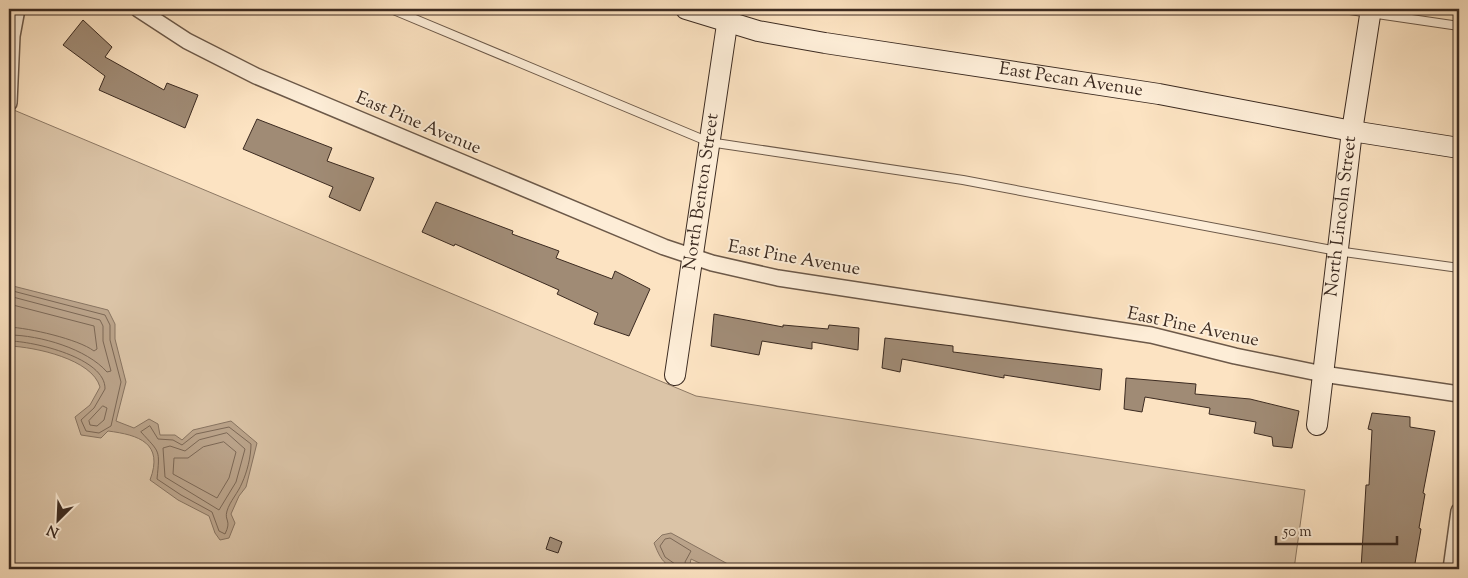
<svg xmlns="http://www.w3.org/2000/svg" width="1468" height="578" font-family="'Sorts Mill Goudy',serif">
<style>
.green{fill:#dbc4a7;stroke:#8c7864}
.water{fill:#bba48b;stroke:#887461}
.lines{fill:none;stroke-linecap:round;stroke-linejoin:round}
.shore{stroke:#7c6856;stroke-width:1}
.building{fill:#a08b75;stroke:#3c2b21}
.lane-casing{stroke:#6c5949;stroke-width:10}
.street-casing{stroke:#6c5949;stroke-width:18}
.secondary-casing{stroke:#3c2b21;stroke-width:22}
.lane{stroke:#fdedd7;stroke-width:8}
.street{stroke:#fdedd7;stroke-width:15}
.secondary{stroke:#fdedd7;stroke-width:20}
.labels{text-anchor:middle;dominant-baseline:central;stroke-width:4;stroke-linejoin:round;paint-order:stroke}
.street-label{font-size:18px;fill:#3c2b21;stroke:#fdedd7}
</style>
<rect width="100%" height="100%" fill="#fce3c2"/>
<filter id="stains"><feTurbulence type="fractalNoise" baseFrequency=".004" numOctaves="4"/><feColorMatrix values="0 0 0 0 .2 0 0 0 0 .09 0 0 0 0 .02 0 0 0 .5 -.17"/></filter>
<radialGradient id="worn" r=".72"><stop offset=".6" stop-color="#630" stop-opacity="0"/><stop offset="1" stop-color="#630" stop-opacity=".3"/></radialGradient>
<polygon class="green" points="9,108 696,396 1305,490 1294,569 9,569"/>
<g class="water">
<path d="M 9,285 L 108,310 L 115,324 L 115,339 L 126,382 L 116,421 L 134,428 L 149,419 L 158,424 L 160,435 L 175,435 L 182,440 L 193,430 L 231,421 L 257,443 L 246,487 L 239,496 L 231,514 L 235,523 L 229,538 L 220,540 L 215,533 L 209,516 L 178,500 L 150,480 C 164,443 139,435 108,431 L 101,438 L 81,435 L 75,417 L 90,405 L 100,387 C 92,359 35,347 9,346 Z"/>
<path d="M 671,533 L 737,569 L 712,569 L 691,559 L 690,564 L 693,569 C 668,569 663,566 654,543 L 662,535 Z"/>
</g>
<g class="lines">
<g class="shore">
<path d="M 9,290 L 105,315 L 110,325 L 110,340 L 121,382 L 111,426 L 99,433 L 86,431 L 81,420 L 94,408 L 105,389 C 106,358 33,341 9,341"/>
<path d="M 9,296 L 100,320 L 103,326 L 103,341 L 111,371 L 107,372 C 87,349 40,335 9,335"/>
<path d="M 9,304 L 94,326 L 97,349 L 94,351 C 78,339 29,328 9,327"/>
<polygon points="103,406 107,408 104,420 97,426 90,425 89,421"/>
<path d="M 150,426 L 158,439 L 173,440 L 182,445 L 196,434 L 229,427 L 251,444 C 251,457 247,472 242,483 C 238,493 230,501 227,511 C 224,521 232,520 225,534 L 219,531 L 212,512 L 181,495 L 157,479 C 160,449 160,453 141,432 Z"/>
<polygon points="227,433 245,449 236,482 219,510 165,477 163,448 170,446 185,451 199,440"/>
<polygon points="224,442 236,452 229,478 217,498 173,474 174,458 188,458 203,447"/>
<polyline points="676,569 675,564 665,557 660,546 665,539 670,538 691,551 685,562 687,569"/>
</g>
</g>
<g class="building">
<polygon points="83,20 112,47 105,57 164,90 167,83 198,95 185,128 99,90 105,76 63,45"/>
<polygon points="257,119 332,148 327,161 374,178 360,211 329,197 333,187 243,149"/>
<polygon points="436,202 513,231 512,234 559,251 556,258 612,279 615,271 650,289 629,336 594,324 598,313 557,294 559,290 455,244 454,246 422,232"/>
<polygon points="714,314 783,327 783,325 828,329 829,325 859,328 858,350 812,342 812,349 762,341 759,355 711,346"/>
<polygon points="885,338 953,346 953,352 1102,369 1100,390 1004,375 1004,378 902,359 900,372 882,368"/>
<polygon points="1126,378 1196,384 1195,394 1250,399 1299,411 1292,448 1273,446 1272,437 1254,433 1256,422 1209,414 1210,408 1145,397 1142,412 1124,409"/>
<polygon points="1372,413 1410,417 1410,427 1435,431 1423,493 1425,494 1419,528 1421,529 1414,569 1361,569 1366,485 1369,485 1372,430 1368,429"/>
<polygon points="550,537 562,542 558,553 546,549"/>
</g>
<g class="lines">
<g class="lane-casing">
<g id="lane">
<polyline points="391,9 709,142 963,180 1337,251 1459,268"/>
<polyline points="1343,9 1459,26"/>
</g>
</g>
<g class="street-casing">
<g id="street">
<polyline points="138,9 187,41 256,76 664,247 712,263 778,278 1151,335 1235,356 1323,374 1459,394"/>
<polyline points="9,103 12,36 17,9"/>
<polyline points="1451,569 1459,511"/>
</g>
</g>
<g class="secondary-casing">
<g id="secondary">
<path id="s1" d="M 686,9 L 758,31 L 825,43 L 1159,94 L 1352,131 L 1459,148"/>
<path id="s2" d="M 675,375 L 729,11"/>
<path id="s3" d="M 1317,425 L 1352,131 L 1371,9"/>
</g>
</g>
<use href="#lane" class="lane"/>
<use href="#street" class="street"/>
<use href="#secondary" class="secondary"/>
</g>
<g class="labels">
<g class="street-label">
<text stroke="none"><textPath href="#s1" startOffset="392">East Pecan Avenue</textPath></text>
<text transform="translate(418 124) rotate(23)">East Pine Avenue</text>
<text stroke="none"><textPath href="#s2" startOffset="185">North Benton Street</textPath></text>
<text stroke="none"><textPath href="#s3" startOffset="210">North Lincoln Street</textPath></text>
<text transform="translate(794 259) rotate(10)">East Pine Avenue</text>
<text transform="translate(1193 328) rotate(12)">East Pine Avenue</text>
</g>
</g>
<rect width="1468" height="578" fill="none" stroke="#fce3c2" stroke-width="30"/>
<rect x="10" y="10" width="1448" height="558" fill="none" stroke="#3c2b21" stroke-width="2.5"/>
<rect x="15" y="15" width="1438" height="548" fill="none" stroke="#3c2b21"/>
<g transform="translate(58 520) rotate(204)" stroke="#fdedd7" stroke-width="4" paint-order="stroke">
<path d="M0-4L9 19L0 12L-9 19Z" fill="#3c2b21"/>
<text y="-8" font-size="14" font-weight="bold" text-anchor="middle" fill="#3c2b21">N</text>
</g>
<path d="M1276 536v8h121v-8" fill="none" stroke="#3c2b21" stroke-width="2.5"/>
<text x="1283" y="536" font-size="15" fill="#3c2b21" stroke="#fdedd7" stroke-width="4" paint-order="stroke">50 m</text>
<rect width="100%" height="100%" filter="url(#stains)"/>
<rect width="100%" height="100%" fill="url(#worn)"/>
</svg>
